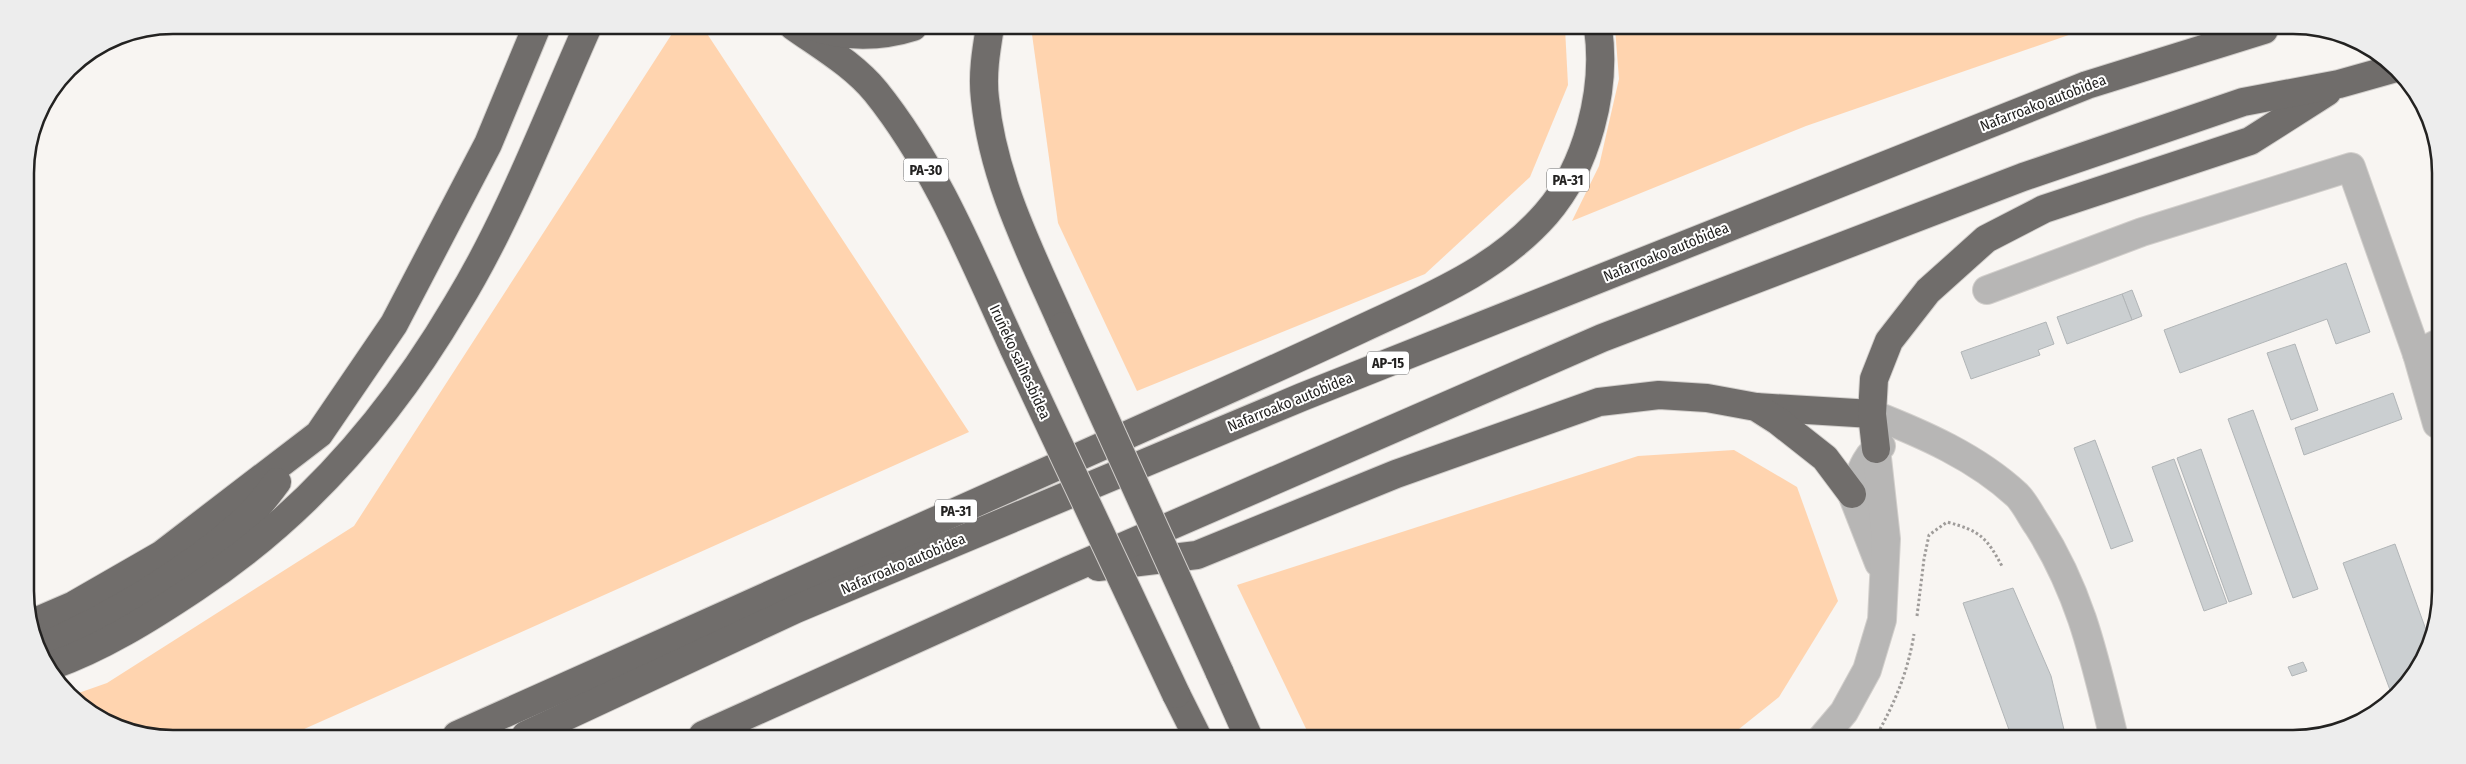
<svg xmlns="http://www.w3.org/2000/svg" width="2466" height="764" font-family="'Fira Sans Condensed',sans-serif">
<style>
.green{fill:#ffd4af}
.building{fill:#cbcfd1;stroke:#b1b5b7}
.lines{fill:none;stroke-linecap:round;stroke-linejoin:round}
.minor-casing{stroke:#d2cfcc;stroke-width:30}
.highway-casing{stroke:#d2cfcc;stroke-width:30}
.path{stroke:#9f9c9a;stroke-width:3;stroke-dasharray:2.5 2.5;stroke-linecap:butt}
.minor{stroke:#b7b6b5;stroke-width:28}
.highway{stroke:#706d6b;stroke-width:28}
.highway-bridge-casing{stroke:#d2cfcc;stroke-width:30;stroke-linecap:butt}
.highway-bridge{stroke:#706d6b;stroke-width:28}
.labels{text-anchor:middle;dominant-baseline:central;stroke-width:4;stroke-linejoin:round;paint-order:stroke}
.shield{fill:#fff;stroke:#656464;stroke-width:1}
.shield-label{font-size:14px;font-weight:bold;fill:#232221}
.street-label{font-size:15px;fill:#232221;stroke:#fff}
.rim{fill:none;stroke:#232221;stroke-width:2.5}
</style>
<rect width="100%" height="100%" fill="#f8f5f2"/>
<g class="green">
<polygon points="677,26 702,26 969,432 293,734 135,734 99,719 70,696 107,683 354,526"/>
<polygon points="1031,27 1565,28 1568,85 1530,177 1425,274 1137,391 1058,223"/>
<polygon points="1615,28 2086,29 1806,126 1572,221 1599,166 1619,79"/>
<polygon points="1734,450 1797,487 1838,601 1779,697 1729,737 1310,737 1237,585 1638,456"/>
</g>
<g class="building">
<polygon points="2346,263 2370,332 2336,344 2327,319 2180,373 2164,330"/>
<polygon points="2132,290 2142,316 2132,320 2122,294"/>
<polygon points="2122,294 2132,320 2067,344 2057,317"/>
<polygon points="2046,322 2054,344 2038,350 2040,355 1971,379 1961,352"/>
<polygon points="2295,344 2318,410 2291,420 2267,353"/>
<polygon points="2393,393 2402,419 2304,455 2295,428"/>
<polygon points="2253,410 2318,589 2293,598 2228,419"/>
<polygon points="2095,440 2133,541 2111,549 2074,448"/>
<polygon points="2201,449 2252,594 2229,602 2177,458"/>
<polygon points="2174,459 2227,603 2204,611 2152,467"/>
<polygon points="2395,544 2430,641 2416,673 2393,698 2343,563"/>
<polygon points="2013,588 2051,676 2066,738 2012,738 1963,603"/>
<polygon points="2303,662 2307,671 2292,676 2288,667"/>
</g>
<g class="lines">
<g class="minor-casing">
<g id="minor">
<polyline points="1987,290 2142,232 2351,167 2417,354 2437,424"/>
<polyline points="2417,354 2437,344"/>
<path d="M 1872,414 C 1923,434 1976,457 2017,495 C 2025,503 2031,516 2038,526 C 2082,595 2095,661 2114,738"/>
<path d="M 1879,563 L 1852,494 C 1859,478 1865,454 1881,446"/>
<polyline points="1822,738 1844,712 1867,670 1882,620 1886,539 1876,449"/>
</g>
</g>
<g class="highway-casing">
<g id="highway">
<path d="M 793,26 C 821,46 854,65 876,92 C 937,168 974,262 1014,349"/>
<path d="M 812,26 C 844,38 882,37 913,27"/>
<path d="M 990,27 C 986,51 982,75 985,99 C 993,180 1031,253 1063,326"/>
<polyline points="1756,407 1872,414"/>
<polyline points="1876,449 1872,414 1874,379 1889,341 1928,291 1986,239 2044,209 2250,141 2327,92"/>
<polyline points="1098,567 1197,555 1396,474 1599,402 1659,395 1707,398 1756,407 1778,421 1825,458 1852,494"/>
<polyline points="30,624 74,605 161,555 319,434 394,324 488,144 537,26"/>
<path d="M 42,647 C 112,616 187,572 245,520 C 257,509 267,495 277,482"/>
<path d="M 51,666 C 102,648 150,618 195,588 C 306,515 390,418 457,304 C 509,219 547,118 588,26"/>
<polyline points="1219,671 1248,736"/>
<polyline points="1176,694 1197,736"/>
<path d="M 457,735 C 696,628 935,521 1174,414 C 1237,386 1299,358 1361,329 C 1427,298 1496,271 1546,214 C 1587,167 1607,90 1598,28"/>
<polyline points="526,735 796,609 1302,397 2087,85 2264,30"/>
<polyline points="703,735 1069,570 1602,338 2023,177 2243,102 2339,84 2396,68"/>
</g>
</g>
<g class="path">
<path d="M 1917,616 L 1924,559 L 1929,535 L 1947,522 C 1981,531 1987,538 2003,568"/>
<path d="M 1875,738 C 1894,705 1908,672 1914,634"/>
</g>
<use href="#minor" class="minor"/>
<use href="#highway" class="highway"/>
<g class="highway-bridge-casing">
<g id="highway-bridge">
<polyline points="1063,326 1219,671"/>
<polyline points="1014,349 1176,694"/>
</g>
</g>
<use href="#highway-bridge" class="highway-bridge"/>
</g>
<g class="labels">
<g class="shield">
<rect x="903.5" y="158.5" width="45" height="23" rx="4"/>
<rect x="1547" y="168.5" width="42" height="23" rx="4"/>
<rect x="1367" y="351.5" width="42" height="23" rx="4"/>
<rect x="935" y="499.5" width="42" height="23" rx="4"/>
</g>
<g class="shield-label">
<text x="926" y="170">PA-30</text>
<text x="1568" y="180">PA-31</text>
<text x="1388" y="363">AP-15</text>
<text x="956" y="511">PA-31</text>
</g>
<g class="street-label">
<text transform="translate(2043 103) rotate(-21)">Nafarroako autobidea</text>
<text transform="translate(1666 252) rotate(-22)">Nafarroako autobidea</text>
<text transform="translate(1020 362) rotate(65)">Iruñeko saihesbidea</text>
<text transform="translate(1290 402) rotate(-22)">Nafarroako autobidea</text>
<text transform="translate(903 564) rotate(-23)">Nafarroako autobidea</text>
</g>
</g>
<path d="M0 0H2466V764H0ZM173 34H2293A139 139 0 0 1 2432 173V591A139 139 0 0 1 2293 730H173A139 139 0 0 1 34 591V173A139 139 0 0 1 173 34Z" fill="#ededed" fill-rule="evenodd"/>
<path class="rim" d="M173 34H2293A139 139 0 0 1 2432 173V591A139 139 0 0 1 2293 730H173A139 139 0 0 1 34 591V173A139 139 0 0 1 173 34Z"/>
</svg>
